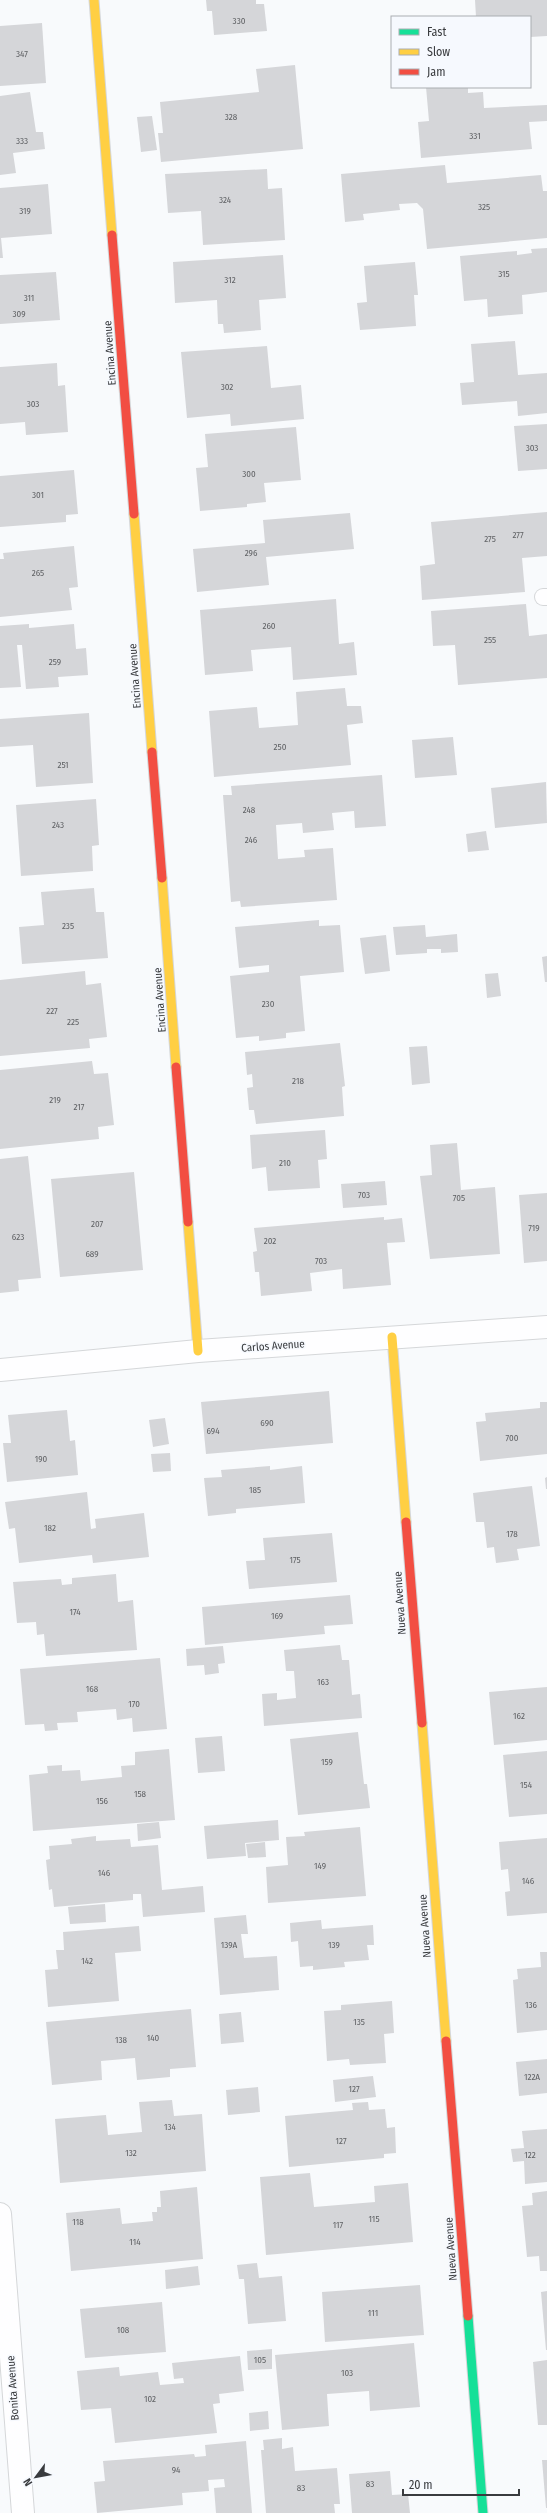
<svg xmlns="http://www.w3.org/2000/svg" width="547" height="2513" font-family="'Fira Sans Condensed',sans-serif">
<style>
.building{fill:#d5d6d9}
.lines{fill:none;stroke-linecap:round;stroke-linejoin:round}
.lane-casing{stroke:#d5d7d9;stroke-width:18}
.street-casing{stroke:#d5d7d9;stroke-width:24}
.fast-casing{stroke:#d5d7d9;stroke-width:11}
.slow-casing{stroke:#d5d7d9;stroke-width:11}
.jam-casing{stroke:#d5d7d9;stroke-width:11}
.lane{stroke:#fefeff;stroke-width:16}
.street{stroke:#fefeff;stroke-width:22}
.fast{stroke:#16e098;stroke-width:9}
.slow{stroke:#ffcf43;stroke-width:9}
.jam{stroke:#f24e42;stroke-width:9}
.labels{text-anchor:middle;dominant-baseline:central;stroke-width:3;stroke-linejoin:round;paint-order:stroke}
.number-label{font-size:9px;fill:#606265}
.street-label{font-size:11px;fill:#393b3e;stroke:#f6f9fe}
</style>
<rect width="100%" height="100%" fill="#f8fafc"/>
<g class="building">
<polygon points="206,0 256,0 256,4 264,4 267,31 214,35 212,11 207,11"/>
<polygon points="475,0 547,0 547,36 530,37 530,17 476,17"/>
<polygon points="42,23 46,83 0,86 0,26"/>
<polygon points="295,65 303,149 161,162 158,133 163,133 160,102 259,92 256,69"/>
<polygon points="426,87 468,87 468,93 483,92 484,108 547,105 547,121 529,122 532,149 421,158 418,122 429,121"/>
<polygon points="30,92 36,132 43,132 45,149 13,153 16,173 0,175 0,96"/>
<polygon points="152,116 157,150 141,152 137,117"/>
<polygon points="445,165 447,183 541,175 543,191 547,191 547,238 427,249 423,209 417,203 399,204 400,210 363,214 364,220 345,222 341,174"/>
<polygon points="267,169 268,189 282,188 285,240 203,245 201,211 168,213 165,174"/>
<polygon points="48,184 52,234 1,238 3,258 0,258 0,188"/>
<polygon points="547,248 547,292 522,295 523,314 488,317 487,299 464,301 460,256 517,251 517,255 532,253 531,249"/>
<polygon points="283,255 286,298 259,300 261,330 224,333 223,324 218,324 217,300 175,303 173,262"/>
<polygon points="415,262 418,295 414,295 416,326 360,330 357,303 367,302 364,266"/>
<polygon points="56,272 60,320 0,324 0,275"/>
<polygon points="515,341 518,375 547,373 547,413 518,416 517,401 462,405 460,383 474,382 471,344"/>
<polygon points="267,346 271,388 301,385 304,419 231,426 230,414 187,418 181,352"/>
<polygon points="57,363 58,386 65,385 68,432 26,435 25,422 0,424 0,367"/>
<polygon points="547,424 547,469 518,471 514,426"/>
<polygon points="296,427 301,480 264,483 266,502 247,504 247,507 200,511 196,468 208,467 205,434"/>
<polygon points="74,470 78,514 66,515 66,522 0,527 0,476"/>
<polygon points="547,512 547,556 522,558 525,592 422,600 420,566 435,564 431,522"/>
<polygon points="350,513 354,549 266,557 269,585 197,592 193,549 265,543 263,520"/>
<polygon points="74,546 78,587 69,588 72,610 0,617 0,559 4,559 3,553"/>
<polygon points="336,599 339,644 354,642 357,675 293,680 291,647 251,650 253,671 205,675 200,610"/>
<polygon points="526,604 529,636 547,634 547,678 458,685 455,645 433,646 431,611"/>
<polygon points="29,624 29,628 74,624 76,649 86,648 88,675 58,677 59,687 26,689 22,645 17,645 21,687 0,688 0,626"/>
<polygon points="345,688 347,706 361,706 363,723 347,725 351,765 214,777 209,711 257,707 259,728 298,725 296,692"/>
<polygon points="89,713 93,783 36,787 33,745 0,747 0,719"/>
<polygon points="453,737 457,775 415,778 412,740"/>
<polygon points="382,775 386,826 355,828 354,811 332,813 334,830 303,833 302,823 276,825 278,859 305,857 304,850 333,848 337,900 241,907 240,901 231,902 223,795 232,795 231,786"/>
<polygon points="546,782 547,823 495,828 491,788"/>
<polygon points="96,799 99,845 92,846 93,871 21,876 16,805"/>
<polygon points="486,831 489,850 468,852 466,834"/>
<polygon points="94,888 96,912 104,912 108,958 22,964 19,927 44,925 41,892"/>
<polygon points="319,920 319,926 340,925 344,972 300,976 305,1031 286,1033 286,1038 259,1041 259,1036 236,1038 230,976 269,972 269,965 239,968 235,927"/>
<polygon points="425,925 426,937 457,934 458,952 441,953 441,949 427,949 427,953 396,955 393,927"/>
<polygon points="386,935 390,971 365,974 360,938"/>
<polygon points="547,956 547,982 545,982 542,957"/>
<polygon points="85,971 86,985 101,983 107,1037 89,1039 90,1048 0,1056 0,980"/>
<polygon points="498,973 501,996 487,998 485,974"/>
<polygon points="340,1043 345,1086 342,1087 344,1116 256,1124 254,1110 249,1110 247,1088 253,1087 252,1074 247,1075 245,1052"/>
<polygon points="427,1046 430,1083 412,1085 409,1047"/>
<polygon points="92,1061 94,1074 108,1073 114,1125 98,1127 99,1139 0,1149 0,1070"/>
<polygon points="325,1130 327,1159 318,1160 320,1188 268,1191 266,1167 252,1169 250,1135"/>
<polygon points="457,1143 461,1190 495,1187 500,1254 430,1259 420,1176 432,1175 430,1145"/>
<polygon points="28,1156 41,1278 18,1280 19,1291 0,1293 0,1159"/>
<polygon points="134,1172 143,1270 60,1277 51,1179"/>
<polygon points="385,1181 387,1205 343,1208 341,1184"/>
<polygon points="547,1193 547,1261 524,1263 519,1195"/>
<polygon points="384,1217 384,1220 402,1218 405,1242 387,1243 391,1285 343,1289 342,1269 310,1273 312,1291 261,1296 259,1272 255,1272 253,1252 257,1251 254,1228"/>
<polygon points="329,1391 333,1443 206,1454 201,1402"/>
<polygon points="540,1402 547,1402 547,1454 480,1461 476,1422 486,1421 485,1413 540,1408"/>
<polygon points="67,1410 70,1441 75,1440 78,1475 7,1482 3,1443 11,1443 8,1415"/>
<polygon points="165,1418 169,1444 153,1447 149,1420"/>
<polygon points="170,1453 171,1471 153,1472 151,1454"/>
<polygon points="270,1466 270,1470 302,1466 305,1503 236,1509 236,1513 208,1516 204,1478 222,1477 221,1470"/>
<polygon points="547,1477 547,1489 546,1489 545,1478"/>
<polygon points="532,1486 540,1546 517,1549 519,1560 496,1563 494,1547 487,1548 484,1522 476,1522 473,1493"/>
<polygon points="87,1492 91,1529 96,1528 95,1519 144,1513 149,1557 93,1563 92,1555 19,1563 15,1528 9,1529 5,1502"/>
<polygon points="332,1533 337,1582 249,1589 246,1561 265,1560 263,1538"/>
<polygon points="116,1574 118,1602 133,1600 137,1650 46,1656 44,1634 37,1635 36,1622 17,1623 13,1582 61,1579 62,1585 72,1584 72,1578"/>
<polygon points="350,1595 353,1624 324,1626 325,1634 205,1645 202,1607"/>
<polygon points="340,1645 342,1660 349,1660 352,1695 360,1694 362,1718 264,1726 262,1694 277,1693 277,1700 296,1698 294,1671 286,1671 284,1650"/>
<polygon points="223,1646 225,1663 218,1664 219,1673 205,1675 204,1665 187,1666 186,1649"/>
<polygon points="160,1658 167,1729 133,1732 132,1718 117,1720 116,1709 77,1712 78,1722 57,1723 58,1730 45,1731 44,1724 25,1725 20,1669"/>
<polygon points="547,1687 547,1740 494,1745 489,1692"/>
<polygon points="358,1732 364,1784 367,1784 370,1808 298,1815 290,1739"/>
<polygon points="222,1736 225,1771 198,1773 195,1738"/>
<polygon points="169,1749 175,1820 33,1831 29,1775 48,1773 47,1766 62,1765 62,1771 80,1770 81,1781 122,1777 121,1766 135,1765 135,1752"/>
<polygon points="547,1751 547,1814 509,1817 503,1755"/>
<polygon points="278,1820 279,1840 245,1843 246,1856 207,1859 204,1826"/>
<polygon points="159,1822 161,1838 138,1841 137,1824"/>
<polygon points="360,1827 366,1896 268,1903 266,1867 288,1865 286,1837 305,1836 304,1832"/>
<polygon points="96,1836 96,1841 130,1839 131,1847 158,1845 162,1890 203,1886 205,1912 143,1917 141,1894 133,1894 133,1900 54,1907 52,1889 49,1890 46,1860 50,1859 49,1846 72,1844 71,1839"/>
<polygon points="547,1838 547,1913 507,1916 505,1892 510,1891 508,1869 501,1870 499,1842"/>
<polygon points="265,1842 266,1857 248,1858 246,1844"/>
<polygon points="105,1904 106,1922 70,1924 68,1907"/>
<polygon points="246,1915 248,1934 241,1934 244,1958 277,1956 279,1990 220,1995 214,1918"/>
<polygon points="321,1920 322,1929 373,1925 374,1945 367,1945 369,1960 344,1962 345,1967 313,1970 313,1966 300,1967 298,1941 291,1942 290,1923"/>
<polygon points="139,1926 141,1951 115,1953 119,2001 48,2007 45,1970 58,1969 56,1950 64,1950 63,1932"/>
<polygon points="540,1952 547,1952 547,2030 517,2033 513,1980 518,1979 517,1969 541,1967"/>
<polygon points="392,2001 394,2033 384,2034 386,2063 350,2065 349,2059 327,2061 324,2011 341,2010 341,2005"/>
<polygon points="191,2009 196,2067 170,2069 170,2077 137,2080 135,2058 101,2061 102,2080 52,2085 46,2022"/>
<polygon points="241,2012 244,2042 221,2044 219,2014"/>
<polygon points="547,2059 547,2093 519,2096 516,2062"/>
<polygon points="373,2076 376,2097 335,2102 333,2080"/>
<polygon points="258,2087 260,2112 228,2115 226,2090"/>
<polygon points="172,2100 174,2116 202,2114 206,2171 60,2183 55,2119 106,2115 108,2135 142,2132 139,2102"/>
<polygon points="368,2102 369,2110 385,2109 387,2128 395,2127 396,2153 384,2154 384,2158 289,2167 285,2116 353,2110 352,2103"/>
<polygon points="547,2129 547,2182 525,2184 524,2161 513,2162 511,2149 524,2148 522,2131"/>
<polygon points="310,2173 314,2207 375,2202 374,2186 408,2183 413,2242 266,2255 260,2177"/>
<polygon points="197,2187 203,2259 71,2271 66,2213 120,2208 122,2224 153,2221 152,2212 157,2212 157,2207 161,2207 160,2191"/>
<polygon points="547,2191 547,2271 540,2271 539,2256 527,2257 522,2206 533,2205 532,2193"/>
<polygon points="257,2263 259,2278 282,2276 286,2321 248,2324 244,2279 239,2279 237,2265"/>
<polygon points="198,2266 200,2285 166,2289 165,2270"/>
<polygon points="420,2285 424,2335 325,2342 322,2292"/>
<polygon points="547,2291 547,2350 546,2350 541,2292"/>
<polygon points="162,2302 166,2352 85,2358 80,2309"/>
<polygon points="414,2343 420,2407 370,2411 369,2391 327,2394 329,2426 282,2430 275,2355"/>
<polygon points="272,2349 272,2369 248,2370 247,2351"/>
<polygon points="240,2356 244,2391 219,2394 220,2403 213,2404 217,2433 115,2443 111,2408 81,2410 77,2371 119,2367 120,2376 158,2372 160,2385 184,2383 183,2378 174,2379 172,2363"/>
<polygon points="547,2360 547,2425 538,2425 533,2362"/>
<polygon points="268,2411 269,2429 250,2431 249,2413"/>
<polygon points="282,2438 282,2449 293,2447 295,2471 337,2468 340,2504 334,2504 335,2513 266,2513 261,2450 264,2450 263,2440"/>
<polygon points="246,2441 252,2513 216,2513 214,2488 225,2487 224,2479 208,2480 209,2491 182,2493 183,2505 97,2513 94,2482 105,2481 103,2461 194,2454 195,2457 206,2456 205,2445"/>
<polygon points="542,2460 547,2460 547,2508 546,2508"/>
<polygon points="390,2471 392,2495 408,2494 410,2513 352,2513 349,2474"/>
</g>
<g class="lines">
<g class="lane-casing">
<polyline id="lane" points="543,597 547,597"/>
</g>
<g class="street-casing">
<g id="street">
<polyline points="0,1370 198,1351 547,1327"/>
<polyline points="0,2214 23,2513"/>
</g>
</g>
<g class="fast-casing">
<polyline id="fast" points="468,2316 483,2513"/>
</g>
<g class="slow-casing">
<g id="slow">
<polyline points="94,0 112,235"/>
<polyline points="134,514 152,752"/>
<polyline points="162,878 176,1067"/>
<polyline points="188,1222 198,1351"/>
<polyline points="392,1337 406,1522"/>
<polyline points="422,1723 446,2041"/>
</g>
</g>
<g class="jam-casing">
<g id="jam">
<polyline points="112,235 134,514"/>
<polyline points="152,752 162,878"/>
<polyline points="176,1067 188,1222"/>
<polyline points="406,1522 422,1723"/>
<polyline points="446,2041 468,2316"/>
</g>
</g>
<use href="#lane" class="lane"/>
<use href="#street" class="street"/>
<use href="#fast" class="fast"/>
<use href="#slow" class="slow"/>
<use href="#jam" class="jam"/>
</g>
<g class="labels">
<g class="number-label">
<text x="239" y="21">330</text>
<text x="22" y="54">347</text>
<text x="231" y="117">328</text>
<text x="475" y="136">331</text>
<text x="22" y="141">333</text>
<text x="225" y="200">324</text>
<text x="484" y="207">325</text>
<text x="25" y="211">319</text>
<text x="504" y="274">315</text>
<text x="230" y="280">312</text>
<text x="29" y="298">311</text>
<text x="19" y="314">309</text>
<text x="227" y="387">302</text>
<text x="33" y="404">303</text>
<text x="532" y="448">303</text>
<text x="249" y="474">300</text>
<text x="38" y="495">301</text>
<text x="518" y="535">277</text>
<text x="490" y="539">275</text>
<text x="251" y="553">296</text>
<text x="38" y="573">265</text>
<text x="269" y="626">260</text>
<text x="490" y="640">255</text>
<text x="55" y="662">259</text>
<text x="280" y="747">250</text>
<text x="63" y="765">251</text>
<text x="249" y="810">248</text>
<text x="58" y="825">243</text>
<text x="251" y="840">246</text>
<text x="68" y="926">235</text>
<text x="268" y="1004">230</text>
<text x="52" y="1011">227</text>
<text x="73" y="1022">225</text>
<text x="298" y="1081">218</text>
<text x="55" y="1100">219</text>
<text x="79" y="1107">217</text>
<text x="285" y="1163">210</text>
<text x="364" y="1195">703</text>
<text x="459" y="1198">705</text>
<text x="97" y="1224">207</text>
<text x="534" y="1228">719</text>
<text x="18" y="1237">623</text>
<text x="270" y="1241">202</text>
<text x="92" y="1254">689</text>
<text x="321" y="1261">703</text>
<text x="267" y="1423">690</text>
<text x="213" y="1431">694</text>
<text x="512" y="1438">700</text>
<text x="41" y="1459">190</text>
<text x="255" y="1490">185</text>
<text x="50" y="1528">182</text>
<text x="512" y="1534">178</text>
<text x="295" y="1560">175</text>
<text x="75" y="1612">174</text>
<text x="277" y="1616">169</text>
<text x="323" y="1682">163</text>
<text x="92" y="1689">168</text>
<text x="134" y="1704">170</text>
<text x="519" y="1716">162</text>
<text x="327" y="1762">159</text>
<text x="526" y="1785">154</text>
<text x="140" y="1794">158</text>
<text x="102" y="1801">156</text>
<text x="320" y="1866">149</text>
<text x="104" y="1873">146</text>
<text x="528" y="1881">146</text>
<text x="229" y="1945">139A</text>
<text x="334" y="1945">139</text>
<text x="87" y="1961">142</text>
<text x="531" y="2005">136</text>
<text x="359" y="2022">135</text>
<text x="153" y="2038">140</text>
<text x="121" y="2040">138</text>
<text x="532" y="2077">122A</text>
<text x="354" y="2089">127</text>
<text x="170" y="2127">134</text>
<text x="341" y="2141">127</text>
<text x="131" y="2153">132</text>
<text x="530" y="2155">122</text>
<text x="374" y="2219">115</text>
<text x="78" y="2222">118</text>
<text x="338" y="2225">117</text>
<text x="135" y="2242">114</text>
<text x="373" y="2313">111</text>
<text x="123" y="2330">108</text>
<text x="260" y="2360">105</text>
<text x="347" y="2373">103</text>
<text x="150" y="2399">102</text>
<text x="176" y="2470">94</text>
<text x="370" y="2484">83</text>
<text x="301" y="2488">83</text>
</g>
<g class="street-label">
<text transform="translate(110 353) rotate(-94)">Encina Avenue</text>
<text transform="translate(135 676) rotate(-94)">Encina Avenue</text>
<text transform="translate(160 1000) rotate(-94)">Encina Avenue</text>
<text transform="translate(273 1346) rotate(-4)">Carlos Avenue</text>
<text transform="translate(400 1603) rotate(-94)">Nueva Avenue</text>
<text transform="translate(425 1926) rotate(-94)">Nueva Avenue</text>
<text transform="translate(451 2249) rotate(-94)">Nueva Avenue</text>
<text transform="translate(13 2388) rotate(-94)">Bonita Avenue</text>
</g>
</g>
<rect x="391" y="16" width="140" height="72" fill="#f6f9fe" stroke="#aaadb1"/>
<rect x="399" y="29" width="20" height="6" fill="#16e098" stroke="#aaadb1"/>
<text x="427" y="36" font-size="12" fill="#393b3e">Fast</text>
<rect x="399" y="49" width="20" height="6" fill="#ffcf43" stroke="#aaadb1"/>
<text x="427" y="56" font-size="12" fill="#393b3e">Slow</text>
<rect x="399" y="69" width="20" height="6" fill="#f24e42" stroke="#aaadb1"/>
<text x="427" y="76" font-size="12" fill="#393b3e">Jam</text>
<g transform="translate(36 2477) rotate(238)" stroke="#f6f9fe" stroke-width="3" paint-order="stroke">
<path d="M0-3L7 15L0 10L-7 15Z" fill="#393b3e"/>
<text y="-6" font-size="11" font-weight="bold" text-anchor="middle" fill="#393b3e">N</text>
</g>
<path d="M403 2489v6h116v-6" fill="none" stroke="#393b3e" stroke-width="2"/>
<text x="409" y="2489" font-size="12" fill="#393b3e" stroke="#f6f9fe" stroke-width="3" paint-order="stroke">20 m</text>
</svg>
